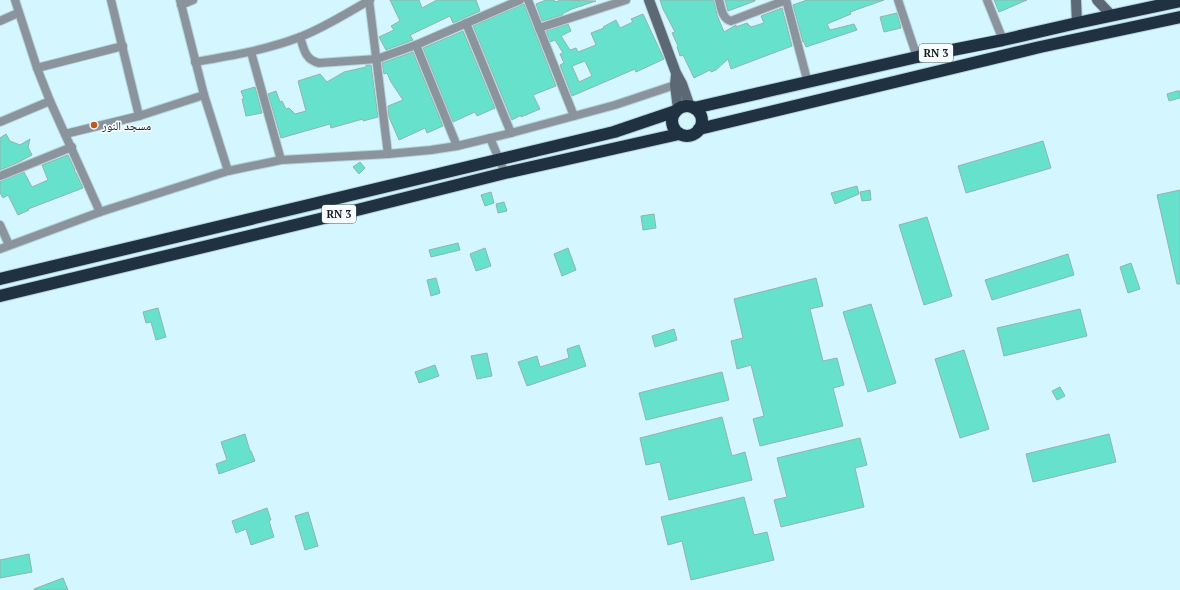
<svg xmlns="http://www.w3.org/2000/svg" width="1180" height="590" font-family="'PT Serif','Noto Naskh Arabic',serif">
<style>
.building{fill:#66e1cb;stroke:#93b4ac;fill-rule:evenodd}
.lines{fill:none;stroke-linecap:round;stroke-linejoin:round}
.street-casing{stroke:#b5d3da;stroke-width:10}
.secondary-casing{stroke:#b5d3da;stroke-width:12}
.highway-casing{stroke:#b5d3da;stroke-width:14}
.street{stroke:#8b949d;stroke-width:8}
.secondary{stroke:#5c6975;stroke-width:10}
.highway{stroke:#203242;stroke-width:12}
.poi-dot{fill:#bc5a1f;stroke:#f7fdff;stroke-width:1.5}
.labels{text-anchor:middle;dominant-baseline:central;stroke-width:3;stroke-linejoin:round;paint-order:stroke}
.shield{fill:#f7fdff;stroke:#556062;stroke-width:1}
.shield-label{font-size:11px;font-weight:bold;fill:#101c1f}
.poi-label{font-size:12px;fill:#101c1f;stroke:#f7fdff;text-anchor:start}
</style>
<rect width="100%" height="100%" fill="#d4f6fe"/>
<g class="building">
<polygon points="390,0 419,0 422,8 437,0 476,0 480,11 453,23 450,16 410,35 413,40 386,50 379,37 394,30 391,26 400,21"/>
<polygon points="546,0 554,0 555,2 561,0 596,1 572,9 562,14 563,15 542,21 536,4"/>
<polygon points="660,0 714,0 717,15 724,32 736,25 736,27 747,23 751,27 764,23 761,16 782,8 792,46 731,69 728,59 716,70 711,72 710,70 694,78 683,55 680,56 677,47 678,46 672,33 675,32 663,9"/>
<polygon points="725,0 755,0 755,1 728,11"/>
<polygon points="807,0 884,0 850,12 851,14 827,24 830,30 854,24 857,30 806,47 804,42 803,42 793,5"/>
<polygon points="994,0 1027,0 999,12"/>
<polygon points="524,4 556,86 533,95 540,109 521,117 521,115 512,120 473,26"/>
<polygon points="897,13 901,28 884,32 880,17"/>
<path d="M 643,14 L 664,59 L 636,72 L 635,69 L 572,96 L 560,65 L 564,63 L 560,54 L 563,53 L 555,40 L 550,42 L 546,31 L 568,24 L 571,31 L 561,36 L 570,50 L 576,48 L 578,52 L 596,45 L 591,33 L 604,28 L 603,27 L 616,20 L 620,28 L 633,22 L 631,19 ZM 585,61 L 592,76 L 579,82 L 572,66 Z"/>
<polygon points="463,31 495,108 477,116 475,112 453,122 423,48"/>
<polygon points="413,52 443,126 427,133 425,128 399,140 389,117 388,106 403,100 391,82 387,73 384,74 382,63"/>
<polygon points="366,65 371,65 378,117 363,121 363,119 331,128 330,124 281,138 268,94 276,91 280,102 282,101 286,109 289,108 295,114 306,111 298,81 320,74 327,82 344,72 366,67"/>
<polygon points="255,87 262,113 246,116 242,99 244,99 241,91"/>
<polygon points="1177,91 1180,91 1180,98 1169,101 1167,94"/>
<polygon points="6,134 10,141 20,145 30,139 28,147 32,155 19,162 0,170 0,138"/>
<polygon points="1043,141 1051,168 966,193 958,166"/>
<polygon points="68,155 75,170 74,170 76,173 83,188 28,209 29,210 18,215 8,195 3,198 0,193 0,181 24,172 32,187 48,180 42,165"/>
<polygon points="360,162 365,168 359,174 353,167"/>
<polygon points="857,186 859,194 835,204 831,193"/>
<polygon points="870,190 871,200 862,201 860,192"/>
<polygon points="1180,190 1180,284 1177,284 1157,195"/>
<polygon points="491,192 494,203 485,206 481,195"/>
<polygon points="504,202 507,211 498,213 496,204"/>
<polygon points="654,214 656,228 643,230 641,216"/>
<polygon points="927,217 952,296 924,305 899,225"/>
<polygon points="458,243 460,250 431,257 429,250"/>
<polygon points="485,248 491,266 476,271 470,254"/>
<polygon points="568,248 576,270 562,276 554,254"/>
<polygon points="1068,254 1074,275 992,300 985,280"/>
<polygon points="1131,263 1140,289 1128,293 1120,267"/>
<polygon points="436,278 440,293 431,296 427,280"/>
<polygon points="816,278 823,306 810,309 823,361 837,358 844,385 833,388 843,426 760,446 753,419 764,416 751,365 737,369 731,341 743,338 734,299"/>
<polygon points="871,304 896,383 868,392 843,312"/>
<polygon points="158,308 166,337 156,340 151,322 146,323 143,312"/>
<polygon points="1080,309 1087,336 1004,356 997,328"/>
<polygon points="674,329 677,340 655,347 652,336"/>
<polygon points="579,345 586,366 527,386 518,362 537,356 540,367 569,358 567,349"/>
<polygon points="964,350 989,429 960,438 935,359"/>
<polygon points="487,353 492,376 477,379 471,356"/>
<polygon points="435,365 439,376 419,383 415,372"/>
<polygon points="722,372 729,400 646,420 639,393"/>
<polygon points="1060,387 1065,396 1057,400 1052,391"/>
<polygon points="722,417 732,456 745,452 752,480 669,500 660,462 646,465 640,438"/>
<polygon points="245,434 250,451 251,451 255,461 219,474 216,464 227,460 221,442"/>
<polygon points="1109,434 1116,462 1033,482 1026,454"/>
<polygon points="860,438 867,465 855,468 864,507 781,527 774,500 787,497 777,458"/>
<polygon points="744,497 754,535 767,532 774,560 691,580 682,541 668,545 661,517"/>
<polygon points="267,508 271,520 269,521 274,537 251,545 246,529 236,533 232,521"/>
<polygon points="308,512 318,546 305,550 295,516"/>
<polygon points="29,554 32,572 0,578 0,560"/>
<polygon points="63,578 68,590 34,590 34,589"/>
</g>
<g class="lines">
<g class="street-casing">
<g id="street">
<polyline points="15,0 37,68 50,101 100,212"/>
<polyline points="111,0 139,116"/>
<polyline points="180,0 204,95 228,171"/>
<polyline points="369,0 388,154"/>
<polyline points="528,0 574,116"/>
<path d="M 719,0 C 721,7 722,19 731,21 L 786,0"/>
<polyline points="786,0 808,83"/>
<polyline points="898,0 917,57"/>
<polyline points="987,0 1003,40"/>
<polyline points="181,5 193,0"/>
<polyline points="0,21 18,13"/>
<polyline points="466,23 511,133 615,105 675,85"/>
<polyline points="539,28 626,0"/>
<path d="M 300,37 C 304,49 305,60 319,63 L 377,59 L 416,45 L 520,0"/>
<polyline points="416,45 457,146"/>
<polyline points="251,52 281,160"/>
<path d="M 195,62 C 230,56 266,50 300,37 C 324,28 347,13 370,0"/>
<polyline points="37,68 123,46"/>
<polyline points="0,122 50,101"/>
<polyline points="65,134 139,116 204,95"/>
<polyline points="490,138 505,173"/>
<polyline points="0,176 72,147"/>
<polyline points="0,225 9,245"/>
<polyline points="0,249 100,212 228,171 281,160 388,154 431,150 457,146 511,133"/>
</g>
</g>
<g class="secondary-casing">
<g id="secondary">
<polyline points="649,0 676,73 682,84 690,107"/>
<polyline points="1076,0 1077,23"/>
<polyline points="1097,0 1112,16"/>
<polyline points="676,75 675,85 678,109"/>
</g>
</g>
<g class="highway-casing">
<g id="highway">
<circle cx="687" cy="121" r="15"/>
<polyline points="694,108 917,57 1003,40 1077,23 1180,1"/>
<polyline points="699,129 1040,47 1180,17"/>
<polyline points="0,279 614,132 676,111"/>
<polyline points="0,296 353,211 505,173 679,134"/>
</g>
</g>
<use href="#street" class="street"/>
<use href="#secondary" class="secondary"/>
<use href="#highway" class="highway"/>
</g>
<circle class="poi-dot" cx="94" cy="125" r="4"/>
<g class="labels">
<g class="shield">
<rect x="919" y="44" width="34" height="18" rx="3"/>
<rect x="322" y="205" width="34" height="18" rx="3"/>
</g>
<g class="shield-label">
<text x="936" y="53">RN 3</text>
<text x="339" y="214">RN 3</text>
</g>
<g class="poi-label">
<text x="102" y="125">مسجد النور</text>
</g>
</g>
</svg>
